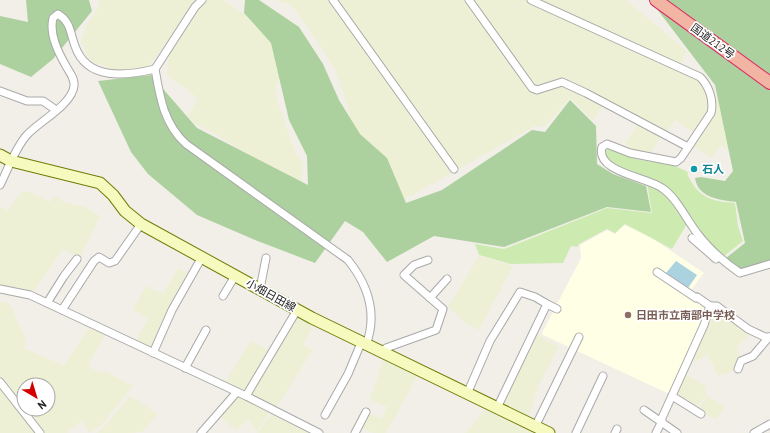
<svg xmlns="http://www.w3.org/2000/svg" width="770" height="433" font-family="'PT Sans','Noto Sans JP',sans-serif">
<style>
.education{fill:#ffffe5}
.farmland{fill:#eef0d5}
.grass{fill:#cdebb0}
.forest{fill:#add19e}
.water{fill:#aad3df}
.lines{fill:none;stroke-linecap:round;stroke-linejoin:round}
.minor-casing{stroke:#a9a9a9;stroke-width:9}
.secondary-casing{stroke:#707d05;stroke-width:13}
.trunk-casing{stroke:#dc2a67;stroke-width:14}
.minor{stroke:#fff;stroke-width:7}
.secondary{stroke:#f7fabf;stroke-width:11}
.trunk{stroke:#f2b4a3;stroke-width:12}
.culture-dot{fill:#0f9aa8;stroke:#fff;stroke-width:1.5}
.education-dot{fill:#8d6e63;stroke:#fff;stroke-width:1.5}
.labels{text-anchor:middle;dominant-baseline:central;stroke-width:3.5;stroke-linejoin:round;paint-order:stroke}
.street-label{font-size:11px;fill:#222;stroke:#fff}
.culture-label{font-size:11px;font-weight:bold;fill:#0d838f;stroke:#fff;text-anchor:start}
.education-label{font-size:11px;font-weight:bold;fill:#785e54;stroke:#fff;text-anchor:start}
</style>
<rect width="100%" height="100%" fill="#f2efe9"/>
<polygon class="education" points="624,225 649,236 704,273 688,294 707,307 702,323 671,392 667,393 543,335 542,333 581,258 580,245 607,230 615,234"/>
<g class="farmland">
<polygon points="98,0 198,0 149,66 118,72 89,60 81,41 87,24 100,6"/>
<polygon points="207,0 223,0 278,36 285,62 276,86 277,100 296,154 303,162 301,189 214,133 194,123 188,115 198,98 167,75 169,53 194,14"/>
<polygon points="276,0 626,0 687,51 677,70 702,83 713,96 734,113 732,152 720,145 712,158 692,146 699,136 675,120 666,133 663,132 651,153 633,150 625,144 638,124 603,106 593,120 570,98 544,127 535,126 395,205 357,156 348,107 335,68 293,6"/>
<polygon points="28,191 50,202 55,196 65,202 85,207 100,216 80,258 63,249 32,294 0,287 0,206 7,211 22,192"/>
<polygon points="479,256 513,266 479,330 467,324 448,307"/>
<polygon points="178,268 189,275 153,350 135,342 148,319 133,310 146,286 163,294"/>
<polygon points="5,301 11,306 26,341 24,348 64,366 89,327 105,334 88,366 102,374 105,371 133,386 101,425 90,433 81,421 67,433 43,433 24,409 48,409 48,385 24,385 24,409 0,379 0,303"/>
<polygon points="711,307 716,308 750,334 737,347 740,356 735,370 718,376 708,355 688,365"/>
<polygon points="296,314 314,324 303,345 313,350 275,409 249,396"/>
<polygon points="535,333 559,347 539,385 527,421 499,408"/>
<polygon points="251,341 270,351 246,394 224,384"/>
<polygon points="383,360 418,375 386,433 373,433 359,427 368,413 381,419 387,407 370,400"/>
<polygon points="684,374 706,386 706,396 695,408 674,396"/>
<polygon points="0,387 18,410 35,433 0,433"/>
<polygon points="237,395 270,412 256,432 248,419 236,431 219,416"/>
<polygon points="130,396 158,414 143,431 135,433 97,433 104,427"/>
<polygon points="707,396 725,407 716,420 698,409"/>
<polygon points="487,408 538,433 465,433"/>
<polygon points="272,413 309,433 257,433"/>
</g>
<g class="grass">
<path d="M 608,149 C 617,151 624,156 632,158 C 651,163 673,162 689,173 L 687,174 C 699,198 710,201 735,203 L 738,226 L 743,241 L 723,257 L 699,232 L 671,192 L 616,168 L 604,155 L 605,151 Z"/>
<polygon points="647,183 668,195 687,224 672,249 625,224 615,233 607,229 579,244 577,247 571,246 563,263 511,264 479,255 475,244 504,249 607,208 652,213"/>
</g>
<g class="forest">
<polygon points="26,0 89,0 92,11 53,59 31,77 0,64 0,16 28,22"/>
<polygon points="245,0 259,0 299,27 323,64 339,100 360,134 387,158 406,203 442,190 532,130 545,132 570,100 596,126 597,164 613,174 646,186 651,212 607,207 504,247 434,236 387,262 363,232 345,221 315,263 255,240 197,215 148,174 131,152 98,81 151,75 197,128 308,185 307,156 289,120 271,43 244,13"/>
<path d="M 650,0 L 770,0 L 770,261 L 742,271 L 733,266 L 726,258 L 745,243 L 736,202 C 720,200 698,198 695,178 L 701,177 L 725,181 L 733,171 L 715,85 Z"/>
</g>
<polygon class="water" points="676,261 697,275 688,288 666,273"/>
<g class="lines">
<g class="minor-casing">
<g id="minor">
<path d="M 202,0 L 195,7 L 155,69 C 160,98 164,124 186,144 L 348,260 C 368,285 378,313 366,345"/>
<polyline points="333,0 454,169"/>
<polyline points="469,0 532,88 537,90 562,82 586,93 688,147"/>
<path d="M 531,0 L 700,77 C 709,86 714,100 711,113 L 681,158 L 676,162 L 630,153 L 607,144 L 602,147 C 595,172 647,177 662,188 C 677,198 686,219 697,233 C 709,249 724,262 740,273 L 770,264"/>
<polyline points="0,91 27,101 43,101 56,110"/>
<path d="M 0,185 C 8,169 15,149 26,136 C 38,122 72,105 74,86 C 75,79 70,73 66,66 C 58,52 49,34 53,18 L 58,14 C 71,22 70,33 75,46 C 87,81 126,76 155,69"/>
<polyline points="692,238 716,259"/>
<polyline points="657,272 696,298 697,297 710,306 717,306 748,329 765,337 770,337"/>
<polyline points="0,289 30,295 246,396 319,433"/>
<polyline points="260,289 266,258"/>
<polyline points="223,296 235,276"/>
<polyline points="430,298 447,279"/>
<polyline points="47,303 64,276 77,259"/>
<polyline points="547,304 557,309"/>
<polyline points="62,310 94,261 99,257 109,263 115,261 141,224"/>
<polyline points="153,353 172,310 202,257"/>
<polyline points="382,353 386,348 436,330 443,309 404,275 414,265 428,260"/>
<polyline points="185,368 206,330"/>
<polyline points="738,369 741,361 753,356 769,337"/>
<polyline points="0,382 40,433"/>
<polyline points="467,394 490,341 520,292 535,297 547,304 497,408"/>
<polyline points="246,396 297,310"/>
<polyline points="672,396 701,414"/>
<polyline points="644,410 677,433"/>
<polyline points="325,415 348,374 361,343"/>
<polyline points="661,420 704,325 710,306"/>
<polyline points="535,427 579,337"/>
<polyline points="201,433 237,392"/>
<polyline points="355,433 366,412"/>
<polyline points="576,433 603,376"/>
<polyline points="615,433 617,429"/>
<polyline points="656,433 662,421"/>
<polyline points="754,433 770,424"/>
</g>
</g>
<g class="secondary-casing">
<polyline id="secondary" points="0,155 11,161 100,183 113,195 125,211 141,224 312,318 549,433"/>
</g>
<g class="trunk-casing">
<polyline id="trunk" points="656,0 770,83"/>
</g>
<use href="#minor" class="minor"/>
<use href="#secondary" class="secondary"/>
<use href="#trunk" class="trunk"/>
</g>
<circle class="culture-dot" cx="694" cy="169" r="4"/>
<circle class="education-dot" cx="628" cy="315" r="4"/>
<g class="labels">
<g class="street-label">
<text transform="translate(713 41) rotate(36)">国道212号</text>
<text transform="translate(271 295) rotate(29)">小畑日田線</text>
</g>
<g class="culture-label">
<text x="702" y="169">石人</text>
</g>
<g class="education-label">
<text x="636" y="315">日田市立南部中学校</text>
</g>
</g>
<g transform="translate(36 397) rotate(142)"><circle r="19" fill="#ffffff" stroke="#a7a7a7"/>
<path d="M0-3L7 15L0 10L-7 15Z" fill="#d40000"/>
<text y="-6" font-size="11" font-weight="bold" text-anchor="middle" fill="#222222">N</text>
</g>
</svg>
